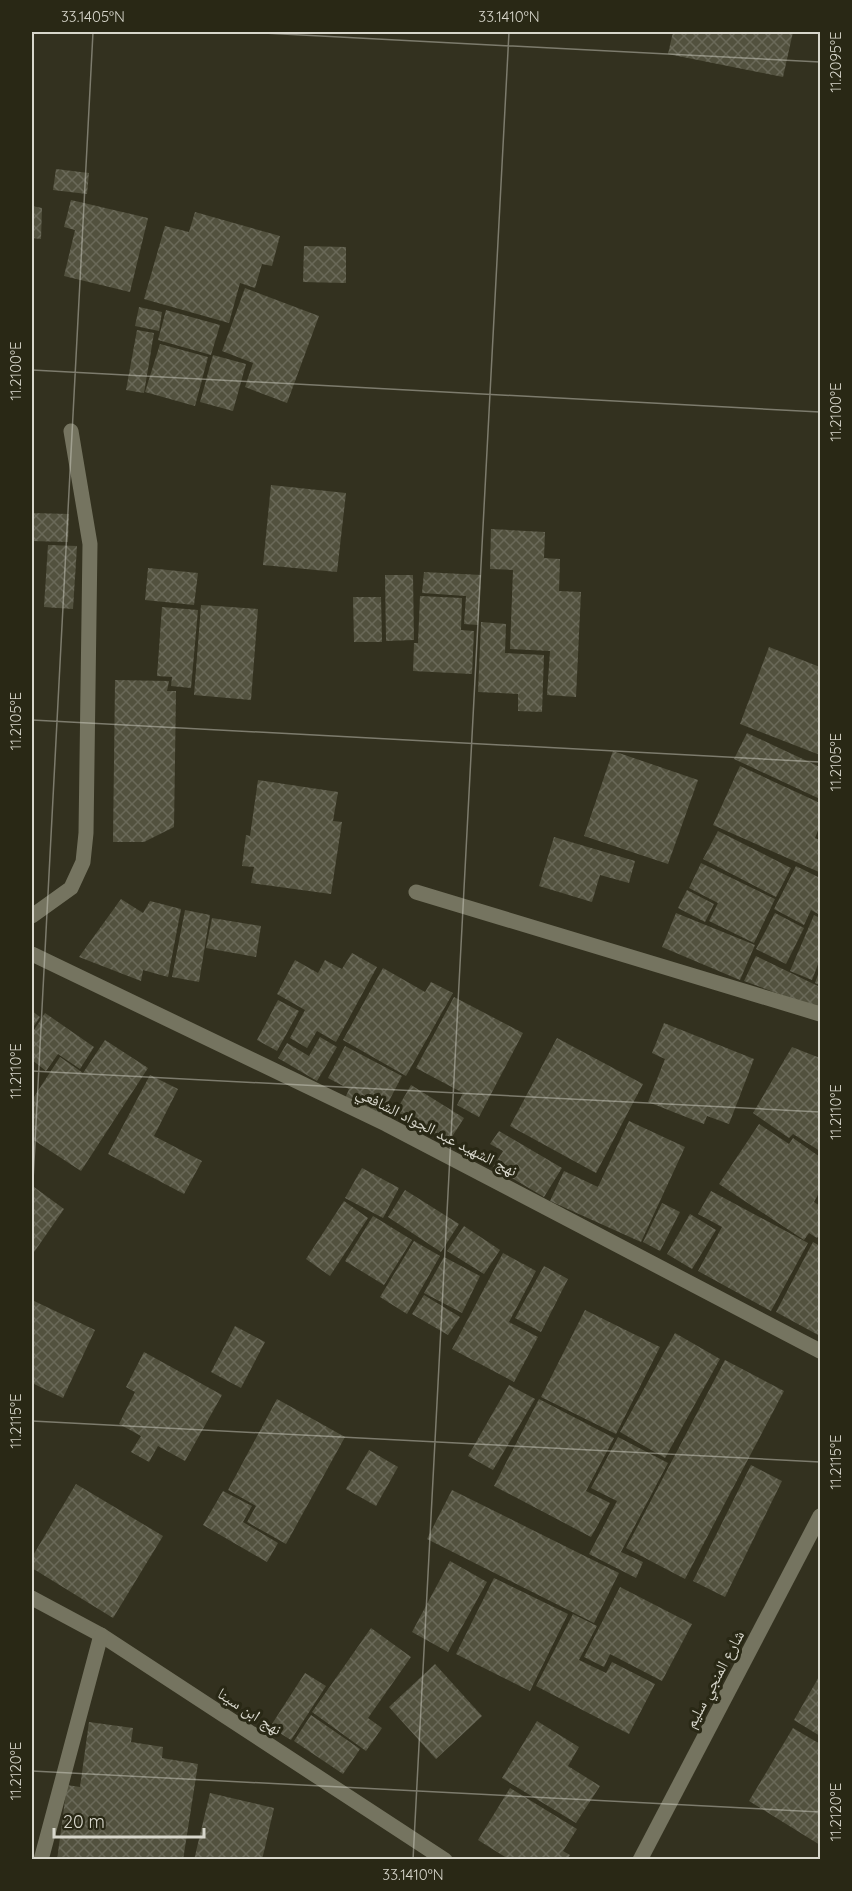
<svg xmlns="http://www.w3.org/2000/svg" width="852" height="1891" font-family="Quicksand,'Noto Naskh Arabic',sans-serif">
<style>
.building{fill:url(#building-cross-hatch)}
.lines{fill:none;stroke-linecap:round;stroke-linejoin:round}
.minor{stroke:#757460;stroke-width:15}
.tertiary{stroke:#757460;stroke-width:15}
.ticks{fill:none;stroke:#d8d7cc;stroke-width:1.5;stroke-opacity:0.45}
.labels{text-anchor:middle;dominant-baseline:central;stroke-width:6;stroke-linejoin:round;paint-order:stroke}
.street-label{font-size:16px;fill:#d8d7cc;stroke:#292815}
.neatline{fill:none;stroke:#d8d7cc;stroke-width:2}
.ticks-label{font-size:15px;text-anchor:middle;fill:#d8d7cc}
</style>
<defs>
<pattern id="building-cross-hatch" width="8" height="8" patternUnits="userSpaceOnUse" patternTransform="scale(1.5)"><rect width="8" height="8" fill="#52513e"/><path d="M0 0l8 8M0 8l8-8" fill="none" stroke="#6a6959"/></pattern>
</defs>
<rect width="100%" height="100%" fill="#33311f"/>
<g class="building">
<polygon points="673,32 793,32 783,77 668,54"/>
<polygon points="56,169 89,173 87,194 53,190"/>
<polygon points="71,200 148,218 130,292 64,276 75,230 64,227"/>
<polygon points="32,206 42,208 41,239 32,238"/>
<polygon points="195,212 280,236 272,266 262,264 255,288 240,283 229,323 144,299 165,226 189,232"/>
<polygon points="304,246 346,247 346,283 303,282"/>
<polygon points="245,288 319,316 287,403 245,387 253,363 222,351"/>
<polygon points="139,307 162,312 159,331 135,326"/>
<polygon points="166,310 220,325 211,355 158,340"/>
<polygon points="137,330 154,333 144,393 126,390"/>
<polygon points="160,344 208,357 195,406 145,392"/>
<polygon points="213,355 246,364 233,411 200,402"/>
<polygon points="271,485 346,493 337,572 263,565"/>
<polygon points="32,513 69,514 68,542 32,541"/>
<polygon points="491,529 545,532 544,558 560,559 559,591 581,592 576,697 547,695 550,651 510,649 513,570 490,569"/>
<polygon points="48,545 77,546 73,609 44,607"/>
<polygon points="148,568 198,573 194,605 145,600"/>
<polygon points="424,572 481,575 478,625 464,624 466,596 422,593"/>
<polygon points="385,575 413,575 414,640 386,641"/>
<polygon points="420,596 462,598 461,630 474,631 472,674 413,671 414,643 418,643"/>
<polygon points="353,597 381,597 382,642 354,642"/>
<polygon points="201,605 258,609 251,700 194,695"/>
<polygon points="162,607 198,610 191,688 171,686 172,677 157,676"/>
<polygon points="481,622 506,624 505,653 544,655 542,712 518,711 518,694 478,692"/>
<polygon points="769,647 820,667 820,755 740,724"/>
<polygon points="115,680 169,681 167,691 176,691 174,827 144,842 113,842"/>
<polygon points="747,733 820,767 820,799 734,759"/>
<polygon points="613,751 698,780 668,864 584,836"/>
<polygon points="740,766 820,803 820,826 815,838 820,840 819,872 713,825"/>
<polygon points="258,780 338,792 333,821 342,822 331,894 251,883 254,867 242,866 246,835 250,836"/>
<polygon points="718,831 791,868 776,897 703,859"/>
<polygon points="554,837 635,861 629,883 600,875 592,902 539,886"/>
<polygon points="701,863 775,899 754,943 709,921 718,903 689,888"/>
<polygon points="796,866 820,878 820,915 811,910 804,925 774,909"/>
<polygon points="687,890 714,904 705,922 678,908"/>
<polygon points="121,899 143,913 150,901 181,909 168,977 143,970 141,981 79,957"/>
<polygon points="185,910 210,915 199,982 172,977"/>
<polygon points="676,913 755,945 740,980 662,947"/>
<polygon points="775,913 804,928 786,964 756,949"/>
<polygon points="814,915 820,918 820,959 812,980 790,971"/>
<polygon points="212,918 261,926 256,957 206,948"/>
<polygon points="352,953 377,967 336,1042 317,1031 307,1048 290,1038 305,1010 277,994 295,960 318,973 325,960 342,969"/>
<polygon points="756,956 820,987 820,1009 744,981"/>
<polygon points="383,968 425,992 431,982 453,993 406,1076 343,1040"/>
<polygon points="820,969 820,985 815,983"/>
<polygon points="454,997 523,1033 479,1117 457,1105 463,1093 416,1068"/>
<polygon points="278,1000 299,1011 277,1051 257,1040"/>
<polygon points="32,1011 40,1017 32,1029"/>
<polygon points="45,1013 94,1047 80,1069 58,1054 46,1071 32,1060 32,1033"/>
<polygon points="664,1023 754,1059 729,1124 707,1116 704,1124 648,1102 665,1059 652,1053"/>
<polygon points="320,1037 337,1047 317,1081 278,1058 287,1043 309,1056"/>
<polygon points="557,1038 643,1084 596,1173 510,1126"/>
<polygon points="105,1040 148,1068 81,1171 32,1139 32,1100 60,1057 83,1073"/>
<polygon points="345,1046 402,1076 379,1120 344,1101 349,1089 328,1078"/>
<polygon points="792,1047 820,1058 820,1151 793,1134 789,1138 753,1113"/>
<polygon points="150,1075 178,1089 154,1136 202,1161 184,1194 108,1154"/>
<polygon points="411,1085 464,1118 448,1143 396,1111"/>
<polygon points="629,1121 685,1147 641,1242 550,1201 564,1171 598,1187"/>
<polygon points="759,1124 789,1144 793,1138 820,1157 820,1191 814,1202 820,1206 820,1234 817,1238 809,1233 804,1240 719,1184"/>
<polygon points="499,1131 562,1168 544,1197 493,1167 503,1151 490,1144"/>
<polygon points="362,1168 399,1188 383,1218 345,1198"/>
<polygon points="34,1187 64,1209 32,1255 32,1190"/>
<polygon points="405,1190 459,1224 441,1252 388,1217"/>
<polygon points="711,1191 808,1243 771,1311 698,1271 722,1227 698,1214"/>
<polygon points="344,1201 368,1218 330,1276 306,1259"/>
<polygon points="662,1203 680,1212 660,1251 643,1242"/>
<polygon points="690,1214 716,1230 692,1269 667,1254"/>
<polygon points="373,1216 412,1240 384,1285 345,1261"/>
<polygon points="464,1226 500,1250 484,1274 447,1251"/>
<polygon points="414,1241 440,1256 407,1314 380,1297"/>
<polygon points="813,1242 820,1246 820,1336 776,1312"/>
<polygon points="503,1253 536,1271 509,1322 538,1337 514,1382 452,1349"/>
<polygon points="444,1257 480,1276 462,1313 424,1293"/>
<polygon points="544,1266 568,1279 541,1332 515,1318"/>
<polygon points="424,1295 460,1317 448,1335 412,1314"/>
<polygon points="32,1300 95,1330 63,1398 32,1383"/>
<polygon points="585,1310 660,1347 616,1434 541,1397"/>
<polygon points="235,1326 265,1342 241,1388 211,1372"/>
<polygon points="675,1333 720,1359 665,1458 620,1432"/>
<polygon points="144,1352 222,1395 185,1461 158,1446 149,1462 131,1452 141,1436 119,1424 135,1392 126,1387"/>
<polygon points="725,1360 784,1391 685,1579 626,1548"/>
<polygon points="509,1385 535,1399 493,1470 468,1456"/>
<polygon points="277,1399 345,1437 286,1544 247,1522 256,1506 228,1490"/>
<polygon points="539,1399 614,1438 586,1491 610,1503 591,1537 494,1486"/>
<polygon points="618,1437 668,1463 621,1552 643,1562 636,1578 589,1554 617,1501 591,1488"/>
<polygon points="369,1450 398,1467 376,1506 346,1489"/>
<polygon points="751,1465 782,1481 725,1597 693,1581"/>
<polygon points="76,1484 163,1536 113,1618 32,1568 32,1557"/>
<polygon points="452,1490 619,1573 594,1623 427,1539"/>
<polygon points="223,1491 252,1506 243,1522 278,1543 267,1562 203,1525"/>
<polygon points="450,1561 487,1582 448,1652 412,1632"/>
<polygon points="494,1578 568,1614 530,1691 456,1654"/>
<polygon points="620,1587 692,1624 662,1681 610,1654 604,1667 584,1657"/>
<polygon points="573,1614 597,1626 579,1660 606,1673 612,1662 655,1684 629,1734 536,1686"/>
<polygon points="371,1628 411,1657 368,1718 382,1728 366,1751 312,1712"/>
<polygon points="435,1664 482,1716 436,1759 389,1707"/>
<polygon points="305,1673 326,1686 291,1740 270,1727"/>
<polygon points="820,1675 820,1736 794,1720"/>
<polygon points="311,1715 360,1749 343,1774 294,1741"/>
<polygon points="537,1721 579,1747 568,1766 600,1786 576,1823 502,1778"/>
<polygon points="89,1722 133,1728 131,1742 163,1747 162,1758 198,1764 183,1860 57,1860 67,1785 80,1787"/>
<polygon points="793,1728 820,1744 820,1845 749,1801"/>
<polygon points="510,1788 577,1829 563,1851 570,1855 567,1860 510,1860 478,1840"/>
<polygon points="210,1793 274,1808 262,1860 194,1860"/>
</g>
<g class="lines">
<g class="minor">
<polyline points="416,892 820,1014"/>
<polyline points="32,916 71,888 83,862 86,833 90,544 71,431"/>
<polyline points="32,954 386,1124 820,1351"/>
<polyline points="32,1598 101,1635 445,1860"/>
<polyline points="41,1860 101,1635"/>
</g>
<polyline class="tertiary" points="640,1860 820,1516"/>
</g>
<path class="ticks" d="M 242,32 L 820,62M 32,370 L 820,412M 32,720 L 820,762M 32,1071 L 820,1112M 32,1200 L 93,32M 32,1421 L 820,1462M 32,1771 L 820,1812M 413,1860 L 509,32"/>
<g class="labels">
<g class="street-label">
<text transform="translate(437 1131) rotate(27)">نهج الشهيد عبد الجواد الشافعي</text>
<text transform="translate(714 1679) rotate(-62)">شارع المنجي سليم</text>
<text transform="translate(250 1711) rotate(33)">نهج ابن سينا</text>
</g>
</g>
<rect width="852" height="1891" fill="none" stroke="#292815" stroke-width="66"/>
<path d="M54 1828v9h150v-9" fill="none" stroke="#d8d7cc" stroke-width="3"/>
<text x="63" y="1828" font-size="18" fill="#d8d7cc" stroke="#292815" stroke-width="4.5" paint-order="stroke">20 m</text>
<rect x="33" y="33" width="786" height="1825" class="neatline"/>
<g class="ticks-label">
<text x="93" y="22">33.1405°N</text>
<text x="509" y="22">33.1410°N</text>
<text transform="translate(836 62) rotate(-90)" y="5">11.2095°E</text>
<text transform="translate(16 371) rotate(-90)" y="5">11.2100°E</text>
<text transform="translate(836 412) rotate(-90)" y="5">11.2100°E</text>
<text transform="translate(16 721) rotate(-90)" y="5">11.2105°E</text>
<text transform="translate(836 762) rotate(-90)" y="5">11.2105°E</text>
<text transform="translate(16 1071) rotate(-90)" y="5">11.2110°E</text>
<text transform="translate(836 1112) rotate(-90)" y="5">11.2110°E</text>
<text transform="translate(16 1421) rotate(-90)" y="5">11.2115°E</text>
<text transform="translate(836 1462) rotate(-90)" y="5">11.2115°E</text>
<text transform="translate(16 1771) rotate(-90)" y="5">11.2120°E</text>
<text transform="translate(836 1812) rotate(-90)" y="5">11.2120°E</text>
<text x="413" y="1880">33.1410°N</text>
</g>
</svg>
